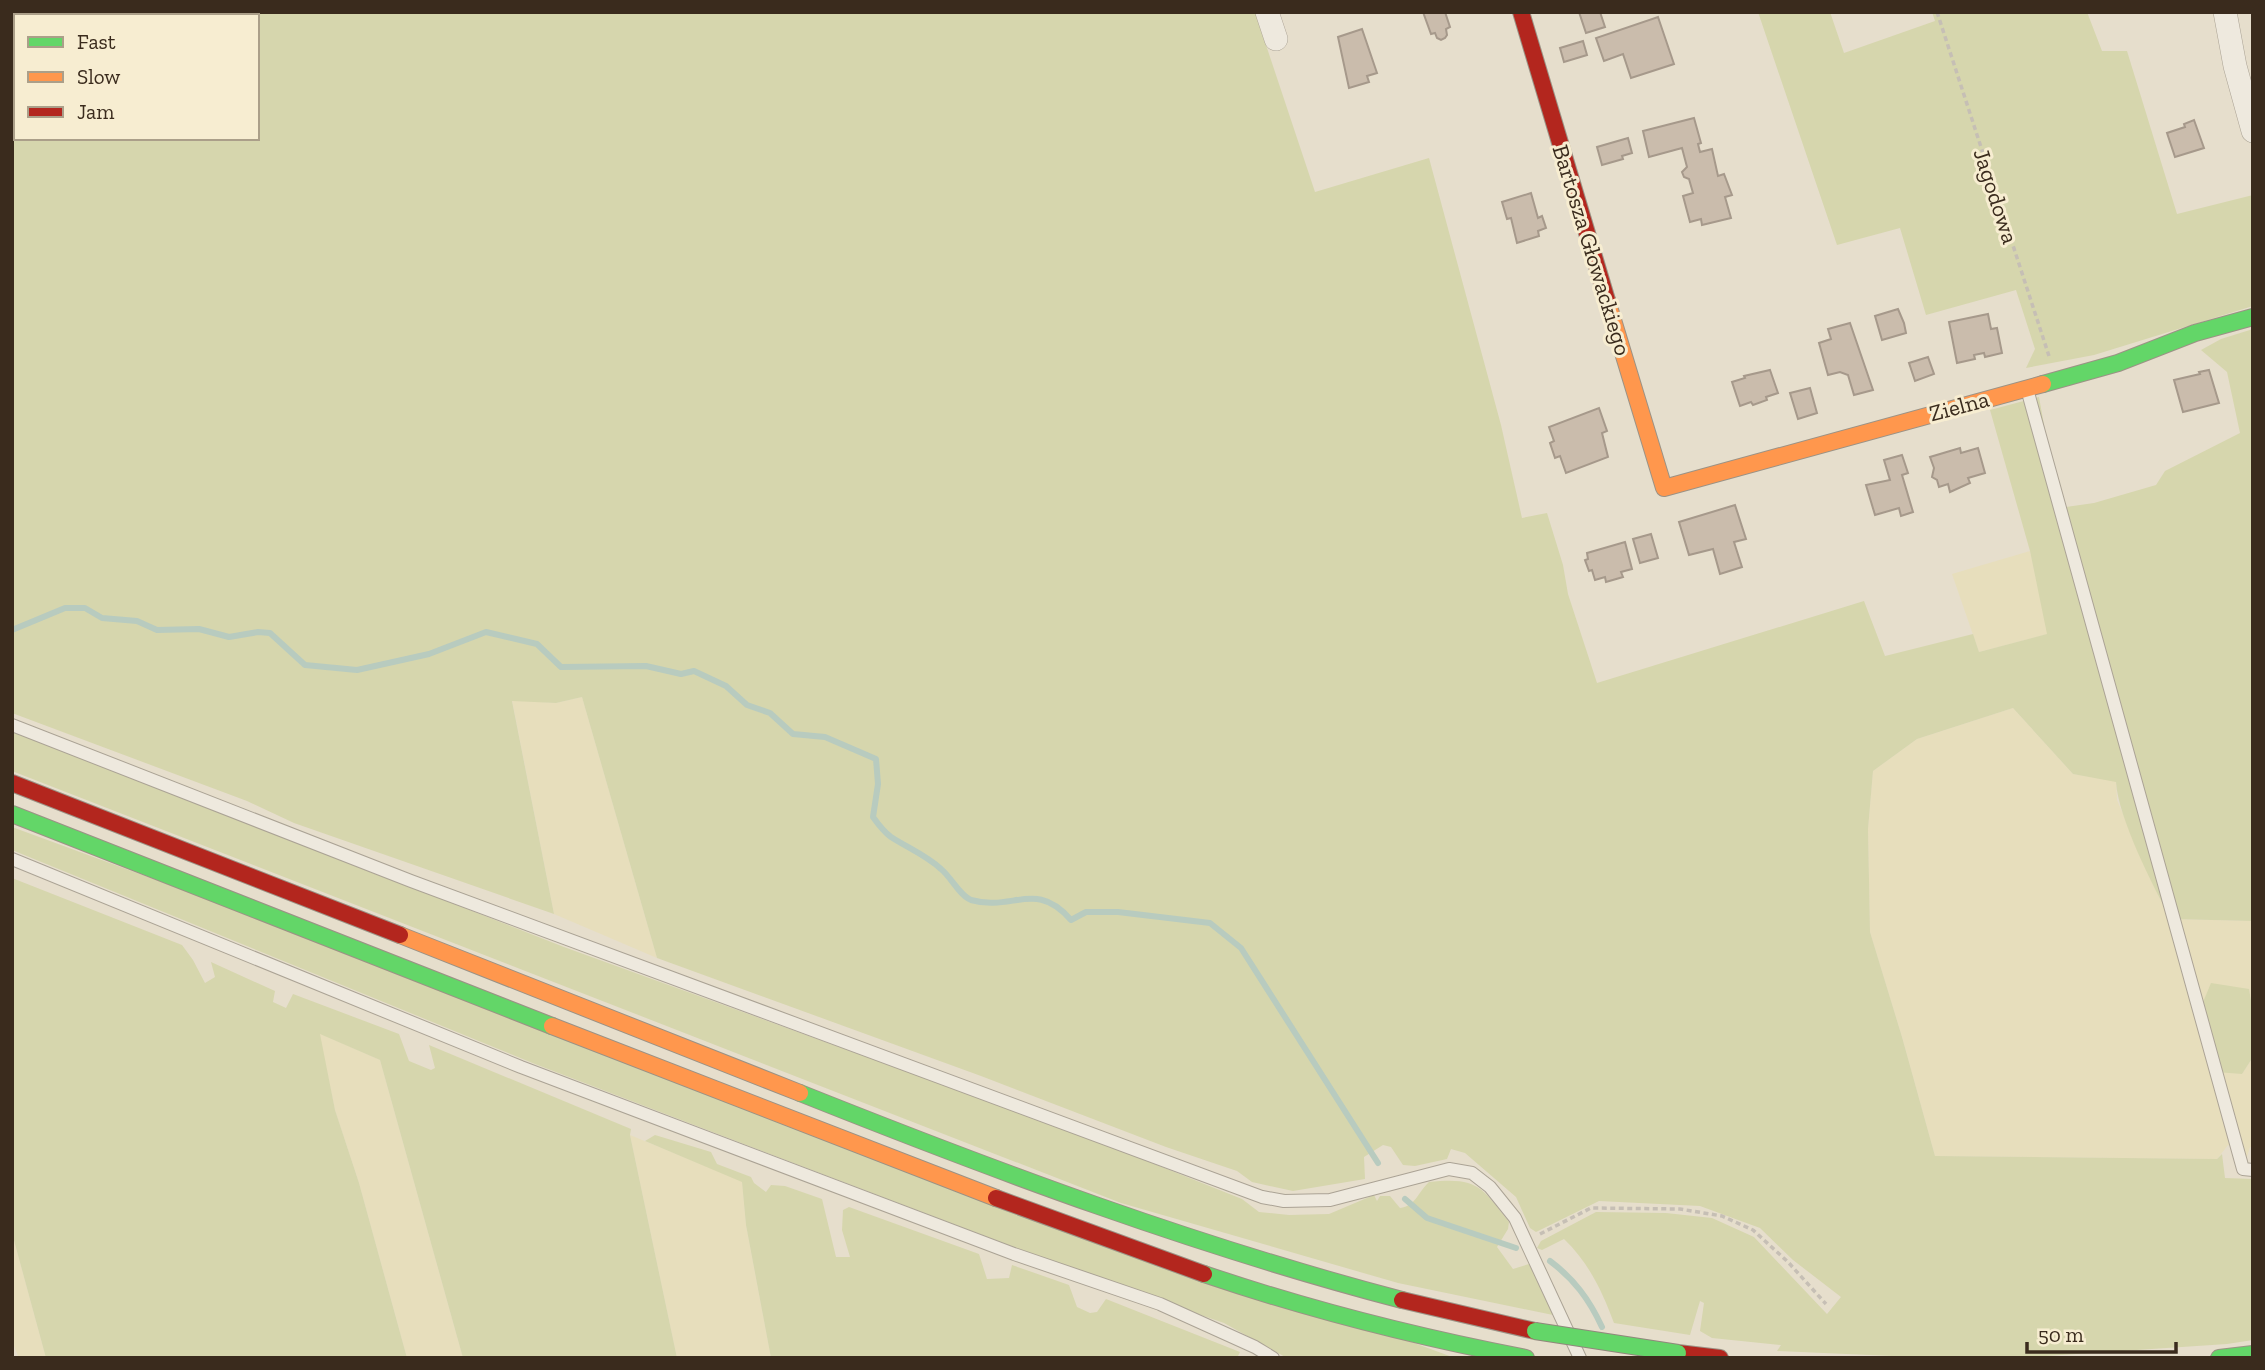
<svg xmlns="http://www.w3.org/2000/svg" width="2265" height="1370" font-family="'Zilla Slab',serif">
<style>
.farmland{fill:#e7debc}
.green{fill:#d6d6ad;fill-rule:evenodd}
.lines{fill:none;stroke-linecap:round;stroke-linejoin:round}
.stream{stroke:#b8cbbf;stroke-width:6}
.building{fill:#cabcac;stroke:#a6998b;stroke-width:2}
.lane-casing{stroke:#aba395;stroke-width:14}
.street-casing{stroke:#aba395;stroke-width:24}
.fast-casing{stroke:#9b9285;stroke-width:18}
.slow-casing{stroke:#9b9285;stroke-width:18}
.jam-casing{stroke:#9b9285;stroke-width:18}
.path{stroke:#c6bfb5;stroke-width:3.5;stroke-dasharray:5 3.5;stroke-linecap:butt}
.lane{stroke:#eee9de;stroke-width:12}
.street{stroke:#eee9de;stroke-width:23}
.fast{stroke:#63d668;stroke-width:16}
.slow{stroke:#ff974d;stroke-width:16}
.jam{stroke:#b3261e;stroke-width:16}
.fast-bridge-casing{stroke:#90887c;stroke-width:18;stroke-linecap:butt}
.fast-bridge{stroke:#63d668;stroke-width:16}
.labels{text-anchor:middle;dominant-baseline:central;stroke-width:6;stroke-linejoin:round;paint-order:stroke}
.street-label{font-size:23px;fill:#3a2b1d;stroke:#f7edd1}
</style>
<rect width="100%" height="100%" fill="#e6decc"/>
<g class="farmland">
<polygon points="2030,551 2048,634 1979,652 1952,574"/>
<polygon points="582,697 657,958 554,914 512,700 556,703"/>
<polygon points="2013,708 2073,774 2116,781 2117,800 2160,899 2171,919 2253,921 2253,1012 2249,990 2242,1074 2253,1057 2253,1148 2250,1147 2247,1157 2240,1158 2238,1149 2228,1145 2217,1159 1935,1156 1902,1037 1870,932 1868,829 1873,771 1917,739"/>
<polygon points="319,1033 380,1060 463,1358 407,1358 359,1183 335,1110"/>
<polygon points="630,1135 742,1181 746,1225 771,1358 677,1358"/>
<polygon points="12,1233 46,1358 19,1358 14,1346"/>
</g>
<g class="green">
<path d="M 12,12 L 1255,12 L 1315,192 L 1429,158 L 1501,425 L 1522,518 L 1547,513 L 1563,565 L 1568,594 L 1597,683 L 1864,601 L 1885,656 L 1973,634 L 1979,652 L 2047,634 L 2030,551 L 1990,410 L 2039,397 L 2059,508 L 2094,503 L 2156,485 L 2165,471 L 2240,433 L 2227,372 L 2201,350 L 2221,339 L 2253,329 L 2253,921 L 2171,919 C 2153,887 2118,817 2116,782 L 2073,774 L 2013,708 L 1917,739 L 1873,771 L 1868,829 L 1870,932 L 1902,1037 L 1935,1156 L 2217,1159 L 2222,1154 L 2225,1178 L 2253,1179 L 2253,1340 L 2227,1344 L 2046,1356 L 1892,1356 L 1777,1351 L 1781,1345 L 1712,1338 L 1700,1331 L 1704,1303 L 1700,1301 L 1690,1335 L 1614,1323 C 1602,1291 1589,1263 1564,1239 L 1542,1250 L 1537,1248 L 1541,1241 L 1596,1212 L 1666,1213 L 1712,1218 L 1754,1237 L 1827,1314 L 1841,1297 L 1793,1260 L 1760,1228 L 1700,1206 L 1599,1201 L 1536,1232 L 1530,1228 L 1516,1197 L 1465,1153 L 1451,1149 L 1447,1159 L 1415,1166 L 1403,1165 L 1391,1147 L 1383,1145 L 1364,1157 L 1365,1179 L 1293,1191 L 1252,1182 L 1237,1171 L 1166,1147 L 981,1076 L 657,958 L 582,697 L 556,703 L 512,701 L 554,914 L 294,823 L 247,801 L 12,713 ZM 16,16 L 257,16 L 257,138 L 16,138 Z"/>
<polygon points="1758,12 1830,12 1844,53 1935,21 1932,12 2087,12 2102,51 2127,51 2177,214 2253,195 2253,306 2094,355 2026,368 2035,349 2016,290 1926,315 1900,228 1837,245"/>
<path d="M 12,731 L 564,947 L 1087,1137 L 1242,1199 L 1259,1212 L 1289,1215 L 1329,1214 L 1374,1195 L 1377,1201 L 1380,1196 L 1390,1196 L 1400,1208 C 1416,1206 1418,1192 1429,1182 C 1477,1177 1481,1186 1509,1222 L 1508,1229 L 1497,1247 L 1513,1269 L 1529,1264 L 1553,1315 L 1398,1283 L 1121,1203 L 12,771 Z"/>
<polygon points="12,827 1455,1358 1287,1358 1224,1323 1102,1281 535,1064 12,850"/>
<polygon points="12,878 182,945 193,960 205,983 215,977 211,962 275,991 273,1002 286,1008 293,994 399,1034 409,1061 431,1070 435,1068 429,1045 631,1129 630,1135 677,1358 463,1358 380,1060 320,1034 335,1110 359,1183 407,1358 46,1358 12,1233"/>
<polygon points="2211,983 2249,989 2253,1012 2253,1057 2242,1074 2216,1072 2201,1007"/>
<polygon points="655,1135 711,1152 717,1164 751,1177 754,1183 766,1192 771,1185 785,1186 822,1199 836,1257 850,1257 842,1230 843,1210 849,1207 979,1254 987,1279 1009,1278 1012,1265 1069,1285 1077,1307 1090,1313 1097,1312 1106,1299 1240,1352 1237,1358 771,1358 746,1225 742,1182 645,1141"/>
</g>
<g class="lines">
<g class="stream">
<path d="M 12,630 L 65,608 L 85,608 L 102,618 L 137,621 L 157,630 L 199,629 L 229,637 L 258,632 L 270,633 L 305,665 L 357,670 L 429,654 L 486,632 L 537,644 L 561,667 L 646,666 L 681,674 L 694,671 L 726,686 L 747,705 L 770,713 L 793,734 L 825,737 L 876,759 L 878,784 L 873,817 C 878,824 884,832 891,837 C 908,848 926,855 941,869 C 951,877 960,896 971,900 C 1013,912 1036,879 1071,920 L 1086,912 L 1118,912 L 1210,923 L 1241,948 L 1378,1163"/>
<polyline points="1405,1199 1427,1218 1516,1248"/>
<path d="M 1550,1261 C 1574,1279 1589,1299 1602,1327"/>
</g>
</g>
<g class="building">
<polygon points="1423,12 1445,12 1450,27 1446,29 1447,35 1445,38 1441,40 1437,38 1435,33 1431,34"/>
<polygon points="1579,12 1600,12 1605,27 1586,33"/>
<polygon points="1658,17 1674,64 1631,78 1623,54 1604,61 1596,38"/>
<polygon points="1362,29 1377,73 1367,76 1369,82 1349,88 1338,37"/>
<polygon points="1583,41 1587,55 1564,62 1560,48"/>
<polygon points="1694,118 1701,143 1698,144 1700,152 1712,149 1718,176 1724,174 1732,195 1725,197 1731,218 1702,225 1701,219 1690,222 1683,196 1693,193 1689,179 1684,177 1682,172 1687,167 1682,148 1649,157 1643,131"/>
<polygon points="2194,120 2204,148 2175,157 2167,133 2185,127 2184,124"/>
<polygon points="1628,138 1632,153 1622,156 1623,159 1602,165 1597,147"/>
<polygon points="1531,193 1538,218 1542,216 1546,228 1538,231 1539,236 1517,243 1511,218 1507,219 1502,202"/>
<polygon points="1898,309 1904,323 1906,333 1882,340 1875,316"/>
<polygon points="1988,314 1991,329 1997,328 2002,353 1985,357 1984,353 1974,355 1975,359 1957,363 1949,322"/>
<polygon points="1850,323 1873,390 1854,395 1848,375 1840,372 1828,375 1819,343 1831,339 1828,329"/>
<polygon points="1928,357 1934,374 1915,381 1909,363"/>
<polygon points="1770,370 1778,393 1766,397 1767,400 1753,405 1751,402 1740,406 1732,382 1745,378 1744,376"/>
<polygon points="2209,370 2219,403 2183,412 2174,380 2200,374 2199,372"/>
<polygon points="1810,388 1817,413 1798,419 1790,393"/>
<polygon points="1599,408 1607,431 1602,433 1608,457 1566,473 1560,456 1555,458 1550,443 1554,441 1549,427"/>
<polygon points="1960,448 1961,453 1978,448 1985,473 1968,478 1970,483 1950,492 1948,484 1939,487 1937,480 1932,477 1934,468 1930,457"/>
<polygon points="1902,455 1908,473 1902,475 1913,512 1901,516 1899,508 1875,515 1866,485 1890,480 1884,460"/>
<polygon points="1735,505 1746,539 1734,542 1742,567 1720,574 1713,549 1689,555 1679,522"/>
<polygon points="1651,534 1658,558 1640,563 1633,539"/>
<polygon points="1625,542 1632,569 1621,572 1623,577 1606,582 1605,577 1595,580 1592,570 1589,571 1585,560 1588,559 1587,553"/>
</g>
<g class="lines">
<g class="lane-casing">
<g id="lane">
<polyline points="2027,389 2243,1169 2253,1170"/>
<polyline points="12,725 411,881 1262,1197 1284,1201 1330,1200 1449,1169 1472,1173 1490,1187 1515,1218 1580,1358"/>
<polyline points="12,859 521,1067 1014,1254 1160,1304 1255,1347 1273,1358"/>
</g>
</g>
<g class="street-casing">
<g id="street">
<polyline points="1267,12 1276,39"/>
<polyline points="2225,12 2235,66 2253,131"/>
</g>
</g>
<g class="fast-casing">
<g id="fast">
<polyline points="2043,384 2118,363 2195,333 2253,317"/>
<polyline points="12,814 552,1026"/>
<path d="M 800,1093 C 998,1172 1196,1246 1402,1300"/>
<path d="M 1204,1274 C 1310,1310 1417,1337 1526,1358"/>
<polyline points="2219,1358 2253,1354"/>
</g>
</g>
<g class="slow-casing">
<g id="slow">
<polyline points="1607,300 1664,488 2043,384"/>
<polyline points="400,935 800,1093"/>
<polyline points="552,1026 996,1198"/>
</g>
</g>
<g class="jam-casing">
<g id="jam">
<polyline points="1521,12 1607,300"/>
<polyline points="12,783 400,935"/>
<polyline points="996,1198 1204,1274"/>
<polyline points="1402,1300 1535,1331"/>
<polyline points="1678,1353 1720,1358"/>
</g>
</g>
<g class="path">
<polyline points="1937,12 2049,356"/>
<polyline points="1540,1234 1591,1208 1680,1209 1722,1216 1753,1230 1788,1262 1826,1304"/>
</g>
<use href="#lane" class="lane"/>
<use href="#street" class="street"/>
<use href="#fast" class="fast"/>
<use href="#slow" class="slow"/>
<use href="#jam" class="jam"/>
<g class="fast-bridge-casing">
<polyline id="fast-bridge" points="1535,1331 1678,1353"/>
</g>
<use href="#fast-bridge" class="fast-bridge"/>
</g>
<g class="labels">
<g class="street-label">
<text transform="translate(1996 196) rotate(72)">Jagodowa</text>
<text transform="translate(1592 250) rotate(73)">Bartosza Głowackiego</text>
<text transform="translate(1959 406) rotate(-15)">Zielna</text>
</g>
</g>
<rect width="2265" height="1370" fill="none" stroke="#3a2b1d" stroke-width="28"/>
<rect x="14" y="14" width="245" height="126" fill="#f7edd1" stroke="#ab9f89" stroke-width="2"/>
<rect x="28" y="37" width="35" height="10" fill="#63d668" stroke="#ab9f89" stroke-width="2"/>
<text x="77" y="49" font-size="21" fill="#3a2b1d">Fast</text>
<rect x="28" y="72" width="35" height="10" fill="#ff974d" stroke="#ab9f89" stroke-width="2"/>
<text x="77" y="84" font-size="21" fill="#3a2b1d">Slow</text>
<rect x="28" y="107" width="35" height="10" fill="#b3261e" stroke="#ab9f89" stroke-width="2"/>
<text x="77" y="119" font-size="21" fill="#3a2b1d">Jam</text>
<path d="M2027 1342v10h149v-10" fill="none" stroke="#3a2b1d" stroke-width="3.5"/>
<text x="2038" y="1342" font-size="21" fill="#3a2b1d" stroke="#f7edd1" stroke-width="5" paint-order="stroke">50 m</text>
</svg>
